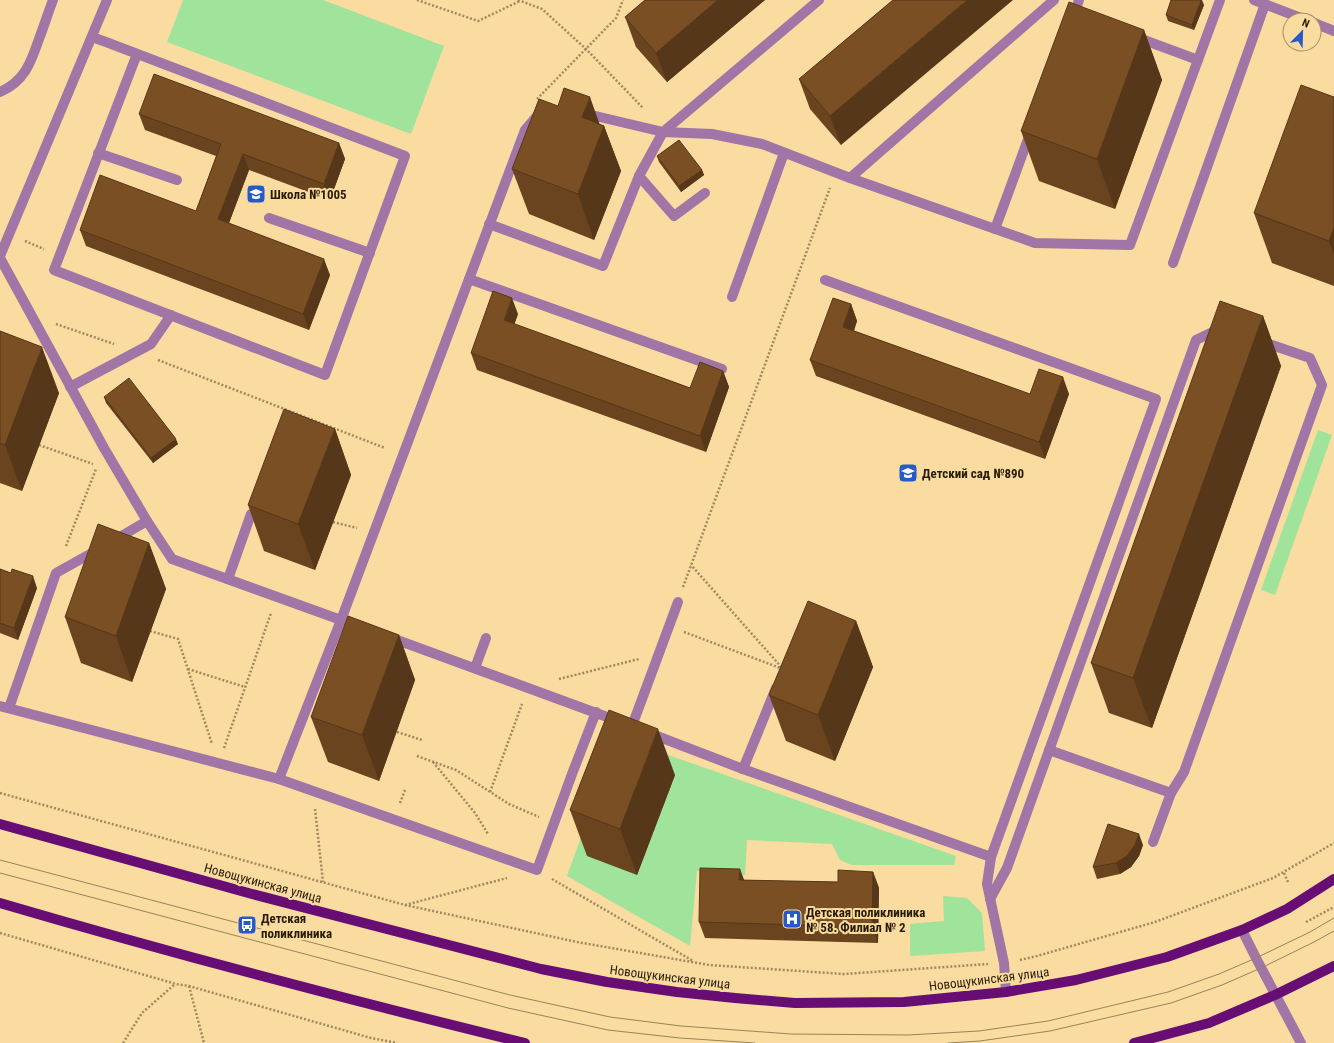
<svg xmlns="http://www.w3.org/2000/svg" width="1334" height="1043" font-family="'Roboto Condensed',sans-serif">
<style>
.green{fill:#a0e39a}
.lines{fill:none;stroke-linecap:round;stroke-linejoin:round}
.path{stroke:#a0895e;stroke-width:2.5;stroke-dasharray:2 2;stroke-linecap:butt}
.minor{stroke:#a175a6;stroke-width:10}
.major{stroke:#670d73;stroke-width:10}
.tram{stroke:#998359;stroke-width:1}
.wall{fill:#6a441f}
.shaded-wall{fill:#563719}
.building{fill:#7b4f24;stroke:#563719}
.labels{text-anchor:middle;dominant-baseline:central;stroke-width:4;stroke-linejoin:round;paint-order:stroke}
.poi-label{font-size:13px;font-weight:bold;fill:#281c05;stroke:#fadba0;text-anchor:start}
.street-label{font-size:13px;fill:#281c05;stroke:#fadba0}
</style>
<rect width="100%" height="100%" fill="#fadba0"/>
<g class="green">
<polygon points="183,0 323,0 444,46 411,134 167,42"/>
<polygon points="1318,430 1332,435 1275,595 1261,590"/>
<polygon points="634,743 956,856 954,865 852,865 840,860 832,844 747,840 745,875 697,871 690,946 567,876 589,815 637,875 675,775"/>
<polygon points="943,896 967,898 982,913 985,951 910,956 910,924 944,921"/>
</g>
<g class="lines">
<g class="path">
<polyline points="417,0 478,21 520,1"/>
<polyline points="518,0 542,9 586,49 643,108"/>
<polyline points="537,99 616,18 623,0"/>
<polyline points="25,241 44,249"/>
<polyline points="56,324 114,344"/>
<polyline points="158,360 385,448"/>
<polyline points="39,445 93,464"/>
<polyline points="333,522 357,528"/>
<polyline points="66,546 96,469"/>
<polyline points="683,587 830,188"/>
<polyline points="150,631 178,639 212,744"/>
<polyline points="684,632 783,669 691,565"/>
<polyline points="188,669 245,687"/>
<polyline points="559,679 639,659"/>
<polyline points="397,732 422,740"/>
<polyline points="224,748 271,613"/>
<polyline points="417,756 456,770 509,804 539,817"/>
<polyline points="433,762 475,813 488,834"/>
<polyline points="490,792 522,704"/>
<polyline points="0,793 405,905 577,942 709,965 844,974 988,964"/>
<polyline points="400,803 405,790"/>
<polyline points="315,809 323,882"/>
<polyline points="1284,873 1288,882"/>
<polyline points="552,879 693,961"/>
<polyline points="405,905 507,878"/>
<polyline points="1306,922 1334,907"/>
<polyline points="0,933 176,984 189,986 371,1038 397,1043"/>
<polyline points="1020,960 1037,956 1155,922 1273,878 1334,843"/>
<polyline points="189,986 204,1043"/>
<polyline points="123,1043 142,1013 175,984"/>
</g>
<g class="minor">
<polyline points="1254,0 1306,20"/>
<polyline points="1073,17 1079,0"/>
<polyline points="1314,23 1334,31"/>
<polyline points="92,37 106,42 405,156 325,375 54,270 137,54"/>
<polyline points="1136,37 1198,60"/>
<path d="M 0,92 C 25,81 31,62 39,39 C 44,26 48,13 53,0"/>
<polyline points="583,113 663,132 712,134 762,144 850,178 1035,243 1130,245 1220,0"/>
<polyline points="98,153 177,180"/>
<polyline points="639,176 674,216 705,193"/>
<polyline points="850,178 1054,0"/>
<polyline points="269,218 370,253"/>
<polyline points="489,224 603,266 639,176 663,132 819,0"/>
<polyline points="995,229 1031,131"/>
<polyline points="0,256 107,0"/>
<polyline points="0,258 104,448 147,521 172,559 341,620 279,779"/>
<polyline points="1173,263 1265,4"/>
<polyline points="469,279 722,369"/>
<polyline points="825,280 1156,399 991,857 987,884 1004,963 1006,992"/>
<polyline points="732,297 784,153"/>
<polyline points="70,387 151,344 171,315"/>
<polyline points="113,541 147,521"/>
<polyline points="228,579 251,514"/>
<polyline points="359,626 341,620 525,130 537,116"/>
<polyline points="389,637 618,721"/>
<polyline points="475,668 486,638"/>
<polyline points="0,706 279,779 537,870 572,774 596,712"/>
<polyline points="9,708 56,573 99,549"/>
<polyline points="632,726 678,602"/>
<polyline points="649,733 743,769 991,857"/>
<polyline points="1049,750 1171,793"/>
<polyline points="743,769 776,688"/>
<polyline points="1153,842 1171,793 1184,772 1322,385 1310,358 1260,341"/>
<polyline points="990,899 1007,868 1196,340 1221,328"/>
<polyline points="1242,930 1256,958 1301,1043"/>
</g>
<g class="major">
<polyline points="0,824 252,894 541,969 607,982 677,992 735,998 795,1003 904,1002 1006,992 1076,980 1167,957 1242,930 1287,909 1334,879"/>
<path d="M 0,903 C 174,954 349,1000 525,1043"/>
<polyline points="1134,1043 1209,1023 1275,995 1334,966"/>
</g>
<g class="tram">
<polyline points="0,860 510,995 610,1017 681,1026 791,1034 908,1035 979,1031 1048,1021 1168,992 1219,974 1256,958 1310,932 1334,918"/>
<polyline points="0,873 508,1008 608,1030 680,1038 755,1043"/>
<polyline points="948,1043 980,1041 1050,1031 1171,1003 1222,985 1261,968 1314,942 1334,931"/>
</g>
</g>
<g class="wall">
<polygon points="645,0 765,0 667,82 636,47 625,17"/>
<polygon points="893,0 841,145 810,109 799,79"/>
<polygon points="1204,5 1194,30 1168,21 1166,15"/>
<polygon points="1144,30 1162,80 1115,209 1039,181 1021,131"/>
<polygon points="1334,97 1334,286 1272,263 1254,213"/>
<polygon points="139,114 339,143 345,159 330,200 249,170 229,223 330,275 309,330 86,246 80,230 196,211 216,156 145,130"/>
<polygon points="599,124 604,126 621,171 594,240 529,214 512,169"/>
<polygon points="657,156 702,170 704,175 681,192 659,162"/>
<polygon points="851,304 857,321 854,331 1030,394 1069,394 1045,459 816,376 810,360"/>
<polygon points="518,314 514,324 690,388 723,371 729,387 706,452 477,370 471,353"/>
<polygon points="1263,316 1281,366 1152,728 1109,713 1091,663"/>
<polygon points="0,331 59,393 22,491 0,483"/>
<polygon points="104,397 178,444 153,463 106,403"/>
<polygon points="335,429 351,475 315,570 264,551 248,505"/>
<polygon points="149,543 166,589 132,682 81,663 65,617"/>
<polygon points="0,569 11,573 37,588 18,640 0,633"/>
<polygon points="856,621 873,667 835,761 786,741 769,695"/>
<polygon points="399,635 415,680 379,781 328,762 311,717"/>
<polygon points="675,775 637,875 587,856 570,810"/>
<polygon points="1143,845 1139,856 1131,867 1120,874 1097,879 1093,867"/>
<polygon points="873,872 879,888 878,943 705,938 699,922 744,880 838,882"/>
</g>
<g class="shaded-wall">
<polygon points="718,0 765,0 667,82 656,53"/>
<polygon points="967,0 1013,0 841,145 830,116"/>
<polygon points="1201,0 1202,0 1204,5 1194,30 1192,25"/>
<polygon points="1144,30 1162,80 1115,209 1097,159"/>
<polygon points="590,97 602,131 604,126 621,171 594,240 578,194 582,117"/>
<polygon points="339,143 345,159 330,200 324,184"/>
<polygon points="243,154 249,170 224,236 218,219"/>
<polygon points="702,170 704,175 681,192 679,186"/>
<polygon points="1334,228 1334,254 1329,241"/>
<polygon points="324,259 330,275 309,330 303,314"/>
<polygon points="512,298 518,314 510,337 504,320"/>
<polygon points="851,304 857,321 849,343 843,327"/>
<polygon points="1263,316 1281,366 1152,728 1133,678"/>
<polygon points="42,347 59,393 22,491 5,445"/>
<polygon points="723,371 729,387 706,452 700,436"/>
<polygon points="1063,377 1069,394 1045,459 1039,442"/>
<polygon points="335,429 351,475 315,570 298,524"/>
<polygon points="176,439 178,444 153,463 151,458"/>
<polygon points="149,543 166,589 132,682 116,636"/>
<polygon points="33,576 37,588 18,640 14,628"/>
<polygon points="856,621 873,667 835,761 818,715"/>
<polygon points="399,635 415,680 379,781 362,735"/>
<polygon points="658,729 675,775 637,875 620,829"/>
<polygon points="1139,834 1143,845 1139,856 1131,867 1120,874 1116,863"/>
<polygon points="740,869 746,885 739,880"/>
<polygon points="873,872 879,888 878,943 872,927"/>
</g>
<g class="building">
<polygon points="645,0 718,0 656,53 625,17"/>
<polygon points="893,0 967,0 830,116 799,79"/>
<polygon points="1171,0 1201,0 1192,25 1166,15"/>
<polygon points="1069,2 1144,30 1097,159 1021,131"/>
<polygon points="154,74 339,143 324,184 243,154 218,219 324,259 303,314 80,230 100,175 196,211 221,144 139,114"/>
<polygon points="1301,85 1334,97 1334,228 1329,241 1254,213"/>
<polygon points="564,88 590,97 582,117 604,126 578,194 512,169 539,99 558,106"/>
<polygon points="679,140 702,170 679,186 657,156"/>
<polygon points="493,291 512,298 504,320 690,388 700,362 723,371 700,436 471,353"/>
<polygon points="833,298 851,304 843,327 1030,394 1039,369 1063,377 1039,442 810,360"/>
<polygon points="1220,301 1263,316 1133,678 1091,663"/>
<polygon points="0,331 42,347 5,445 0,443"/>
<polygon points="129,378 176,439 151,458 104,397"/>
<polygon points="284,409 335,429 298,524 248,505"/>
<polygon points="98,524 149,543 116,636 65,617"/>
<polygon points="0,569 11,573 12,569 33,576 14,628 0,623"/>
<polygon points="808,601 856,621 818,715 769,695"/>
<polygon points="348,616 399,635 362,735 311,717"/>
<polygon points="609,710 658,729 620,829 570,810"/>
<polygon points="1108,824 1139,834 1135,845 1127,856 1116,863 1093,867"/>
<polygon points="700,868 740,869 739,880 838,882 838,870 873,872 872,927 699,922"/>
</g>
<defs>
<g id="school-square" transform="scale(1)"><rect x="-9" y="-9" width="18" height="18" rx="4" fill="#265ac8" stroke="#fadba0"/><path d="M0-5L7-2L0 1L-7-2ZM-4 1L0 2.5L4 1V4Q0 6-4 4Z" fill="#fff"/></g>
<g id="hospital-square" transform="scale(1)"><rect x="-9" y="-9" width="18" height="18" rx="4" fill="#265ac8" stroke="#fadba0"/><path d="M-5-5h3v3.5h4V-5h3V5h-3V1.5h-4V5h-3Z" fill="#fff"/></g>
<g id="bus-square" transform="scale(1)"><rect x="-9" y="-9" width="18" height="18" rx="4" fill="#265ac8" stroke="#fadba0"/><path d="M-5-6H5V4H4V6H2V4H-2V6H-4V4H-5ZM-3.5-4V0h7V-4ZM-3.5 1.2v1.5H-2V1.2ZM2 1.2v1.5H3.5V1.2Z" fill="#fff"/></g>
</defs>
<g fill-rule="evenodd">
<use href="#school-square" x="256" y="194"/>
<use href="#school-square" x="908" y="473"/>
<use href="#hospital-square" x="792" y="919"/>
<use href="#bus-square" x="247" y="925"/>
</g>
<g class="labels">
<g class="poi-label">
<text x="270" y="194">Школа №1005</text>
<text x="922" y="473">Детский сад №890</text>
<text x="806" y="912">Детская поликлиника<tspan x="806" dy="15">№ 58. Филиал № 2</tspan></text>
<text x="261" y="918">Детская<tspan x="261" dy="15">поликлиника</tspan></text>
</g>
<g class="street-label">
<text transform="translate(263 883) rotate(15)">Новощукинская улица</text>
<text transform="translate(670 977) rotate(7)">Новощукинская улица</text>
<text transform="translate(989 979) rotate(-7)">Новощукинская улица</text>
</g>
</g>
<g transform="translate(1302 32) rotate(23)"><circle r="19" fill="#fadba0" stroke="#a68f62"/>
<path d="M0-3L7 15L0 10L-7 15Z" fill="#265ac8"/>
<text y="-6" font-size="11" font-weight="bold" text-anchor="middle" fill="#281c05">N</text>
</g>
</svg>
